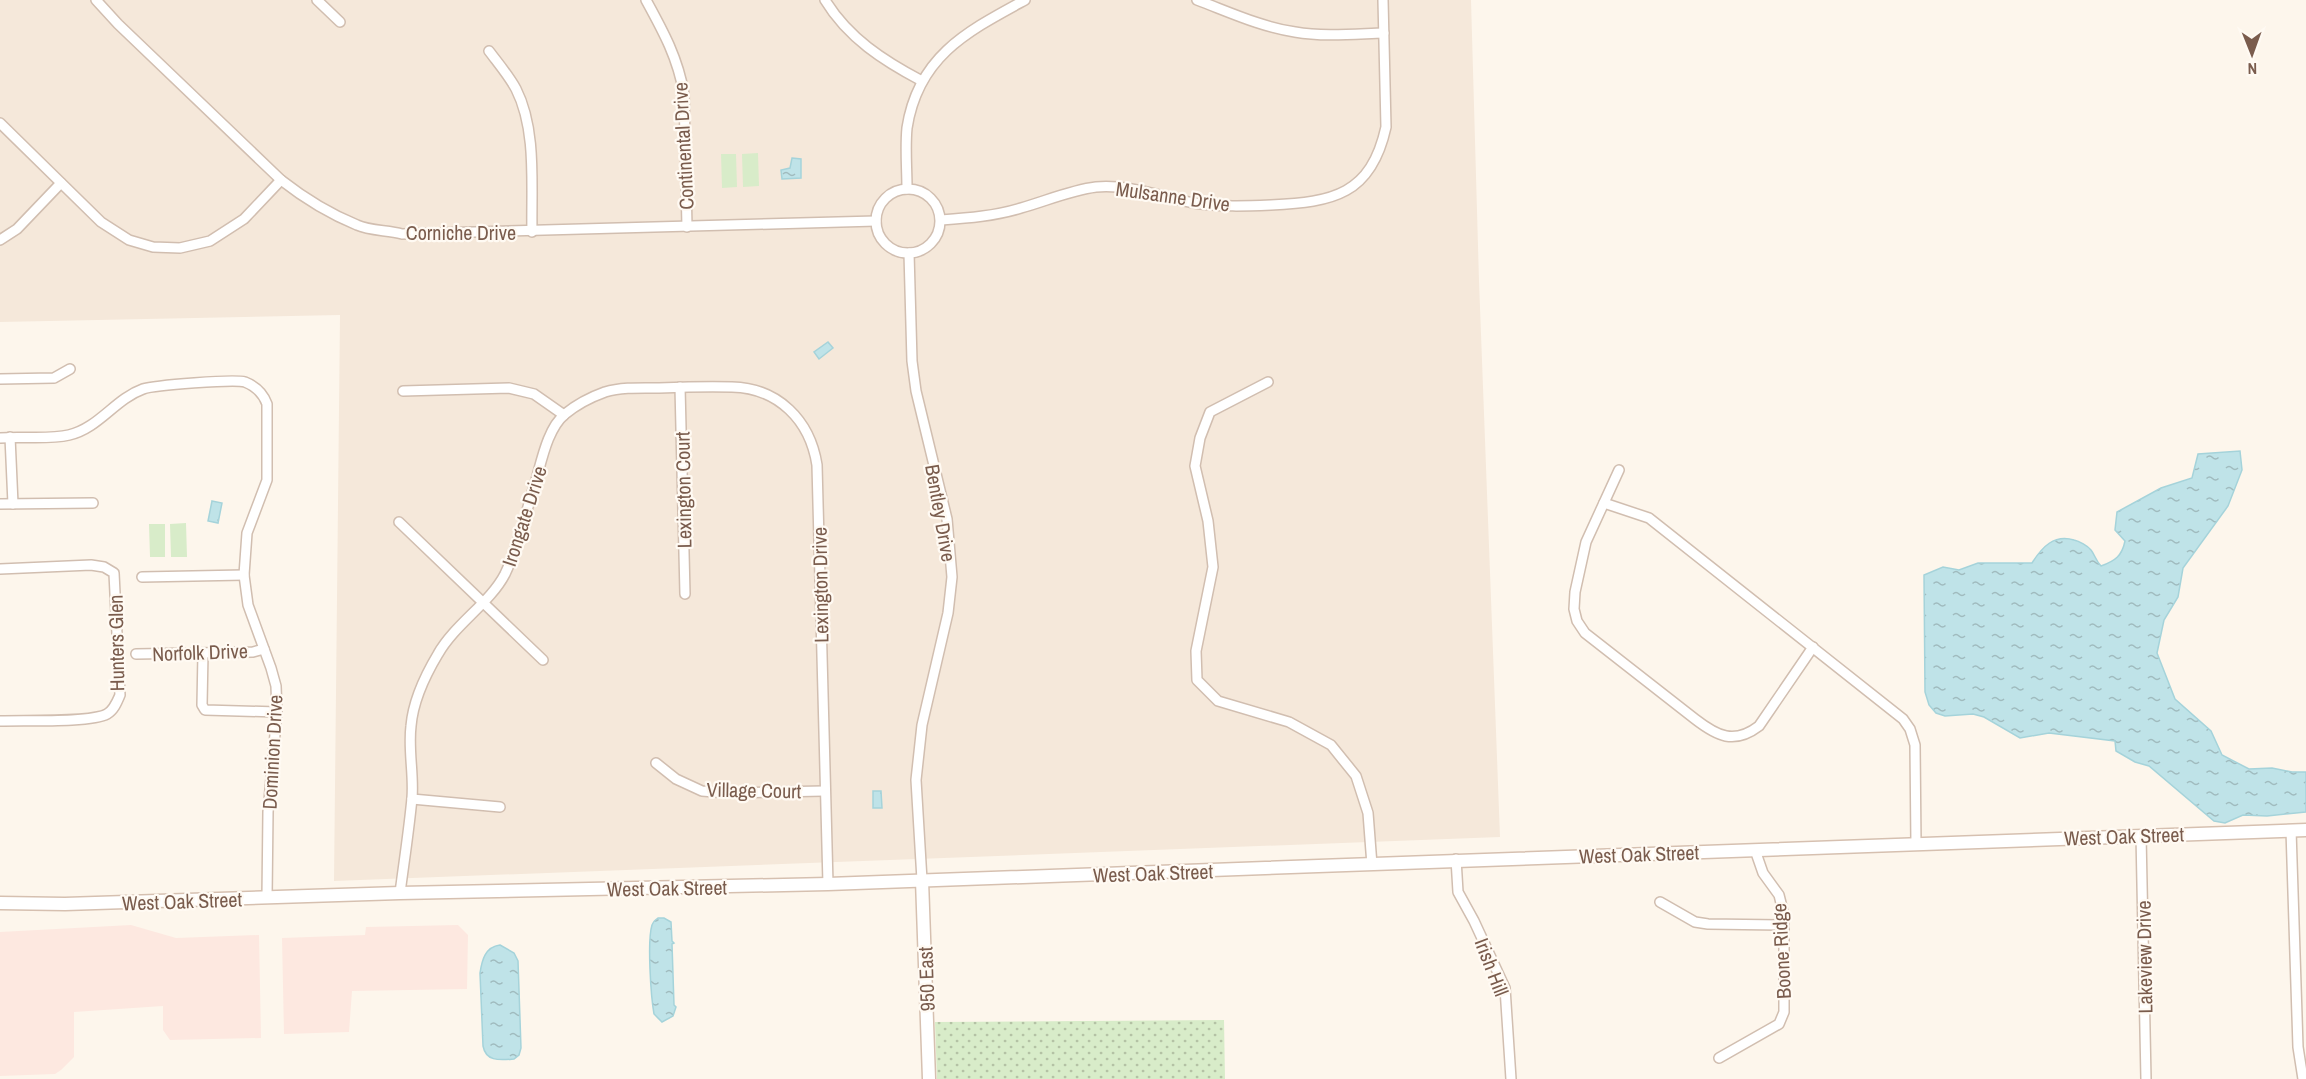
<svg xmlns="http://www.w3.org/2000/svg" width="2306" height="1079" font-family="'Archivo Narrow',sans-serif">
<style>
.residential{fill:#f5e8da}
.commercial{fill:#fde8e0}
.green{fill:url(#green-dots)}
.pitch{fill:#d8ecc9}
.water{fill:url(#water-ripples);stroke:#a5d3da;stroke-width:1.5}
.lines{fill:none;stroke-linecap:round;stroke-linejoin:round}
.street-casing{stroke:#d1beb0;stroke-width:12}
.secondary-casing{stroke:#d6c0b0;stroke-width:15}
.street{stroke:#fff;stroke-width:9}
.secondary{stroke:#fff;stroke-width:12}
.labels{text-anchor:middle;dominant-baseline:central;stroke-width:4.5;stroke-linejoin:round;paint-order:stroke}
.street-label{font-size:20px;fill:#7a5c4d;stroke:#fffaf3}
</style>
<defs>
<pattern id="green-dots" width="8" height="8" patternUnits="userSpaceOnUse" patternTransform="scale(1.5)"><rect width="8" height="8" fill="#d8ecc9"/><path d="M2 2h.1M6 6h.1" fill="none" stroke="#b4c2a5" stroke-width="1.8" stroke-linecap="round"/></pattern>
<pattern id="water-ripples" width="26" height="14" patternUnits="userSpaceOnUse" patternTransform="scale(1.5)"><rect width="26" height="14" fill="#bfe3e8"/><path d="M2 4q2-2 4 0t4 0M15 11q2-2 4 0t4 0" fill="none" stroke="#a0bbbe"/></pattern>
</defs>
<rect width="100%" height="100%" fill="#fdf6ec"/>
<polygon class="residential" points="0,0 1471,0 1479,281 1500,837 334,881 340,315 0,322"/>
<g class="commercial">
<polygon points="131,925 176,938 259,935 261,1038 170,1040 163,1030 163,1006 74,1012 74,1057 61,1070 55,1074 0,1076 0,932"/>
<polygon points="458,925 468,935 467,989 352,991 349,1032 284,1034 282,938 365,935 366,927"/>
</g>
<polygon class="green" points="1224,1020 1225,1079 937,1079 935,1022"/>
<g class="pitch">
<polygon points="758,153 759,186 743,187 742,154"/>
<polygon points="721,154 736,154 737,187 722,188"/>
<polygon points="186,523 187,557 171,557 170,524"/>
<polygon points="149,524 165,524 165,557 150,557"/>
</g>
<g class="water">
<polygon points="792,158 801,159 801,178 782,179 781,170 790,168"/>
<polygon points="828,342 833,348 819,359 814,352"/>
<path d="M 2240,451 L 2242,470 L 2228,506 L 2183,568 L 2178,597 L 2164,620 L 2157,653 L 2175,699 L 2211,731 L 2222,755 L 2249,769 L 2272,768 L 2292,772 L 2306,772 L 2306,812 L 2267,816 L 2243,815 L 2225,823 L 2214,821 L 2149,766 L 2135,762 L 2116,751 L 2115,741 L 2049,733 L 2020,738 L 1984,717 L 1973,714 L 1945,716 L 1936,713 L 1929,705 L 1925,692 L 1924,575 L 1943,567 L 1959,570 L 1978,563 L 2032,563 C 2042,547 2054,534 2074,540 C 2079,541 2088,546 2091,550 C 2095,555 2096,561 2101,566 C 2115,561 2122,556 2125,541 L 2115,530 L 2117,512 L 2161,488 L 2192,478 L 2198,454 Z"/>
<polygon points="212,501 222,503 218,523 208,521"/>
<polygon points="873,791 881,791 882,808 873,808"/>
<path d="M 658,918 L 664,918 L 671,922 L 672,941 L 674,943 L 672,944 L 674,1005 L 676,1007 L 673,1016 L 662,1022 L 654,1014 C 651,997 647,941 652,925 C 654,921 654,921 658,918 Z"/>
<path d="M 500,945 L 514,953 L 518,961 L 521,1048 L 519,1055 L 514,1059 C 500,1060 486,1062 483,1046 L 480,973 C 482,960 485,947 500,945 Z"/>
</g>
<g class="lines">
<g class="street-casing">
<g id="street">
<path d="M 96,0 L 118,24 L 281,180 C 304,198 330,214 357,225 C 370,231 388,230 402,234 L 876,221"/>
<polyline points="317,0 340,22"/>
<path d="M 646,0 C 663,31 678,58 684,94 L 687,227"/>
<path d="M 825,0 C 848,38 884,61 922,81"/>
<path d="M 1197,0 C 1229,12 1261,27 1295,32 C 1324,37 1354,34 1384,33"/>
<path d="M 489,51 C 498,63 509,76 516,89 C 537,130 531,187 532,232"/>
<polyline points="0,123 101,222 129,240 153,247 180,248 210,241 244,219 281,180"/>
<circle cx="908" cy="221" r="32"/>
<path d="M 907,189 C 907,168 905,148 907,128 C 918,56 968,31 1025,0"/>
<path d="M 941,220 C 968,218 995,216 1021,208 C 1046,201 1071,190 1096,187 C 1130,184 1161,197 1194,203 C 1220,207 1246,206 1271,205 C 1333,202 1371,195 1386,127 L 1383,0"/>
<polyline points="0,240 17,229 61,183"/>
<polyline points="909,253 912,361 916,391 947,519 952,577 948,613 922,725 916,780 922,880"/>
<polyline points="0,379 54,378 70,369"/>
<polyline points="1268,382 1210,412 1200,438 1195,466 1208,521 1213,567 1196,651 1197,680 1218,701 1289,722 1331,745 1356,776 1368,813 1372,865"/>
<polyline points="680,387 685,594"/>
<polyline points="403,391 509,388 534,394 564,415"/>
<polyline points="10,437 13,504"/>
<path d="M 0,438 C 22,436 48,440 69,435 C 99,428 115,399 143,389 C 155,385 234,379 245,382 C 255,386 263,393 267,404 L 267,480 L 247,533 L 244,575 L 248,605 L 271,668 L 276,686 L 277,712 L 268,812 L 267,897"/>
<path d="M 1619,470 L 1586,542 L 1575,592 L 1574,609 L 1577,621 L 1585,633 L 1695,719 C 1717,736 1734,745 1759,726 L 1813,647"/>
<polyline points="1604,503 1649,518 1903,719 1910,729 1915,745 1916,844"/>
<polyline points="0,504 93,503"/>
<polyline points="399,522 543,660"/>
<path d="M 0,569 L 91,565 L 104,567 L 114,573 L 120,695 C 117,702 114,710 107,714 C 91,723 22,720 0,721"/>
<polyline points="142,577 244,575"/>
<polyline points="203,653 202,705 205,710 277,712"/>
<polyline points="136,654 253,652 264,649"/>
<polyline points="656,763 676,779 702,791 727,793 824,791"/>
<polyline points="412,799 500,807"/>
<polyline points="2291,830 2298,1047 2303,1079"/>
<polyline points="2141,835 2146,1079"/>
<polyline points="1456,859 1458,892 1474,921 1505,988 1511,1079"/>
<path d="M 400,893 C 404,862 409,830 412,798 C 414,774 408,750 411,726 C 413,702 426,674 438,654 C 455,624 490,603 505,574 C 519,545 526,511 536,480 C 542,459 548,428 565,414 C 576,405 591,397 605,392 C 622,387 641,388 659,388 C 683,387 707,386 732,387 C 778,388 810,420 817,465 L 828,884"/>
<polyline points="1660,902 1695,922 1708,924 1784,925"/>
<polyline points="1719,1058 1779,1024 1784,1012 1784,915 1779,895 1763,873 1755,850"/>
</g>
</g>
<g class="secondary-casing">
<g id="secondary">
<polyline points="922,880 929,1079"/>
<polyline points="0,903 65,904 400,893 828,884 2306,830"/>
</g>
</g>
<use href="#street" class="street"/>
<use href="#secondary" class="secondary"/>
</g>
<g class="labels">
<g class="street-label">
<text transform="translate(683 146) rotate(-93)">Continental Drive</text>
<text transform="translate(1173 196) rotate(8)">Mulsanne Drive</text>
<text x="461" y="232">Corniche Drive</text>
<text transform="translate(683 490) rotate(-91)">Lexington Court</text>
<text transform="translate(941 513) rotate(80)">Bentley Drive</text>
<text transform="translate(524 516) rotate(-72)">Irongate Drive</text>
<text transform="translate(820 585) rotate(-91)">Lexington Drive</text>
<text transform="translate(116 643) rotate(-91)">Hunters Glen</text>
<text transform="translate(200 652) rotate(-2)">Norfolk Drive</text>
<text transform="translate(272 752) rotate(-87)">Dominion Drive</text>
<text transform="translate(754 790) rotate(1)">Village Court</text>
<text transform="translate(2124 836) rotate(-2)">West Oak Street</text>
<text transform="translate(1639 854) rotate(-2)">West Oak Street</text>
<text transform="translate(1153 873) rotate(-2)">West Oak Street</text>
<text transform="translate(667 888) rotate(-1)">West Oak Street</text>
<text transform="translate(182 901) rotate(-2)">West Oak Street</text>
<text transform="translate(1781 951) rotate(-93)">Boone Ridge</text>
<text transform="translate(2144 957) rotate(-91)">Lakeview Drive</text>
<text transform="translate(1492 967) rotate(69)">Irish Hill</text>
<text transform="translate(926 979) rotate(-92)">950 East</text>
</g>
</g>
<g transform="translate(2252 54) rotate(179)" stroke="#fffaf3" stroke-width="4.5" paint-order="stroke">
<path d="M0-4.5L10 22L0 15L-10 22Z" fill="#7a5c4d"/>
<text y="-9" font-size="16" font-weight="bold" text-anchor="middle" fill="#7a5c4d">N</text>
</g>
</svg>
